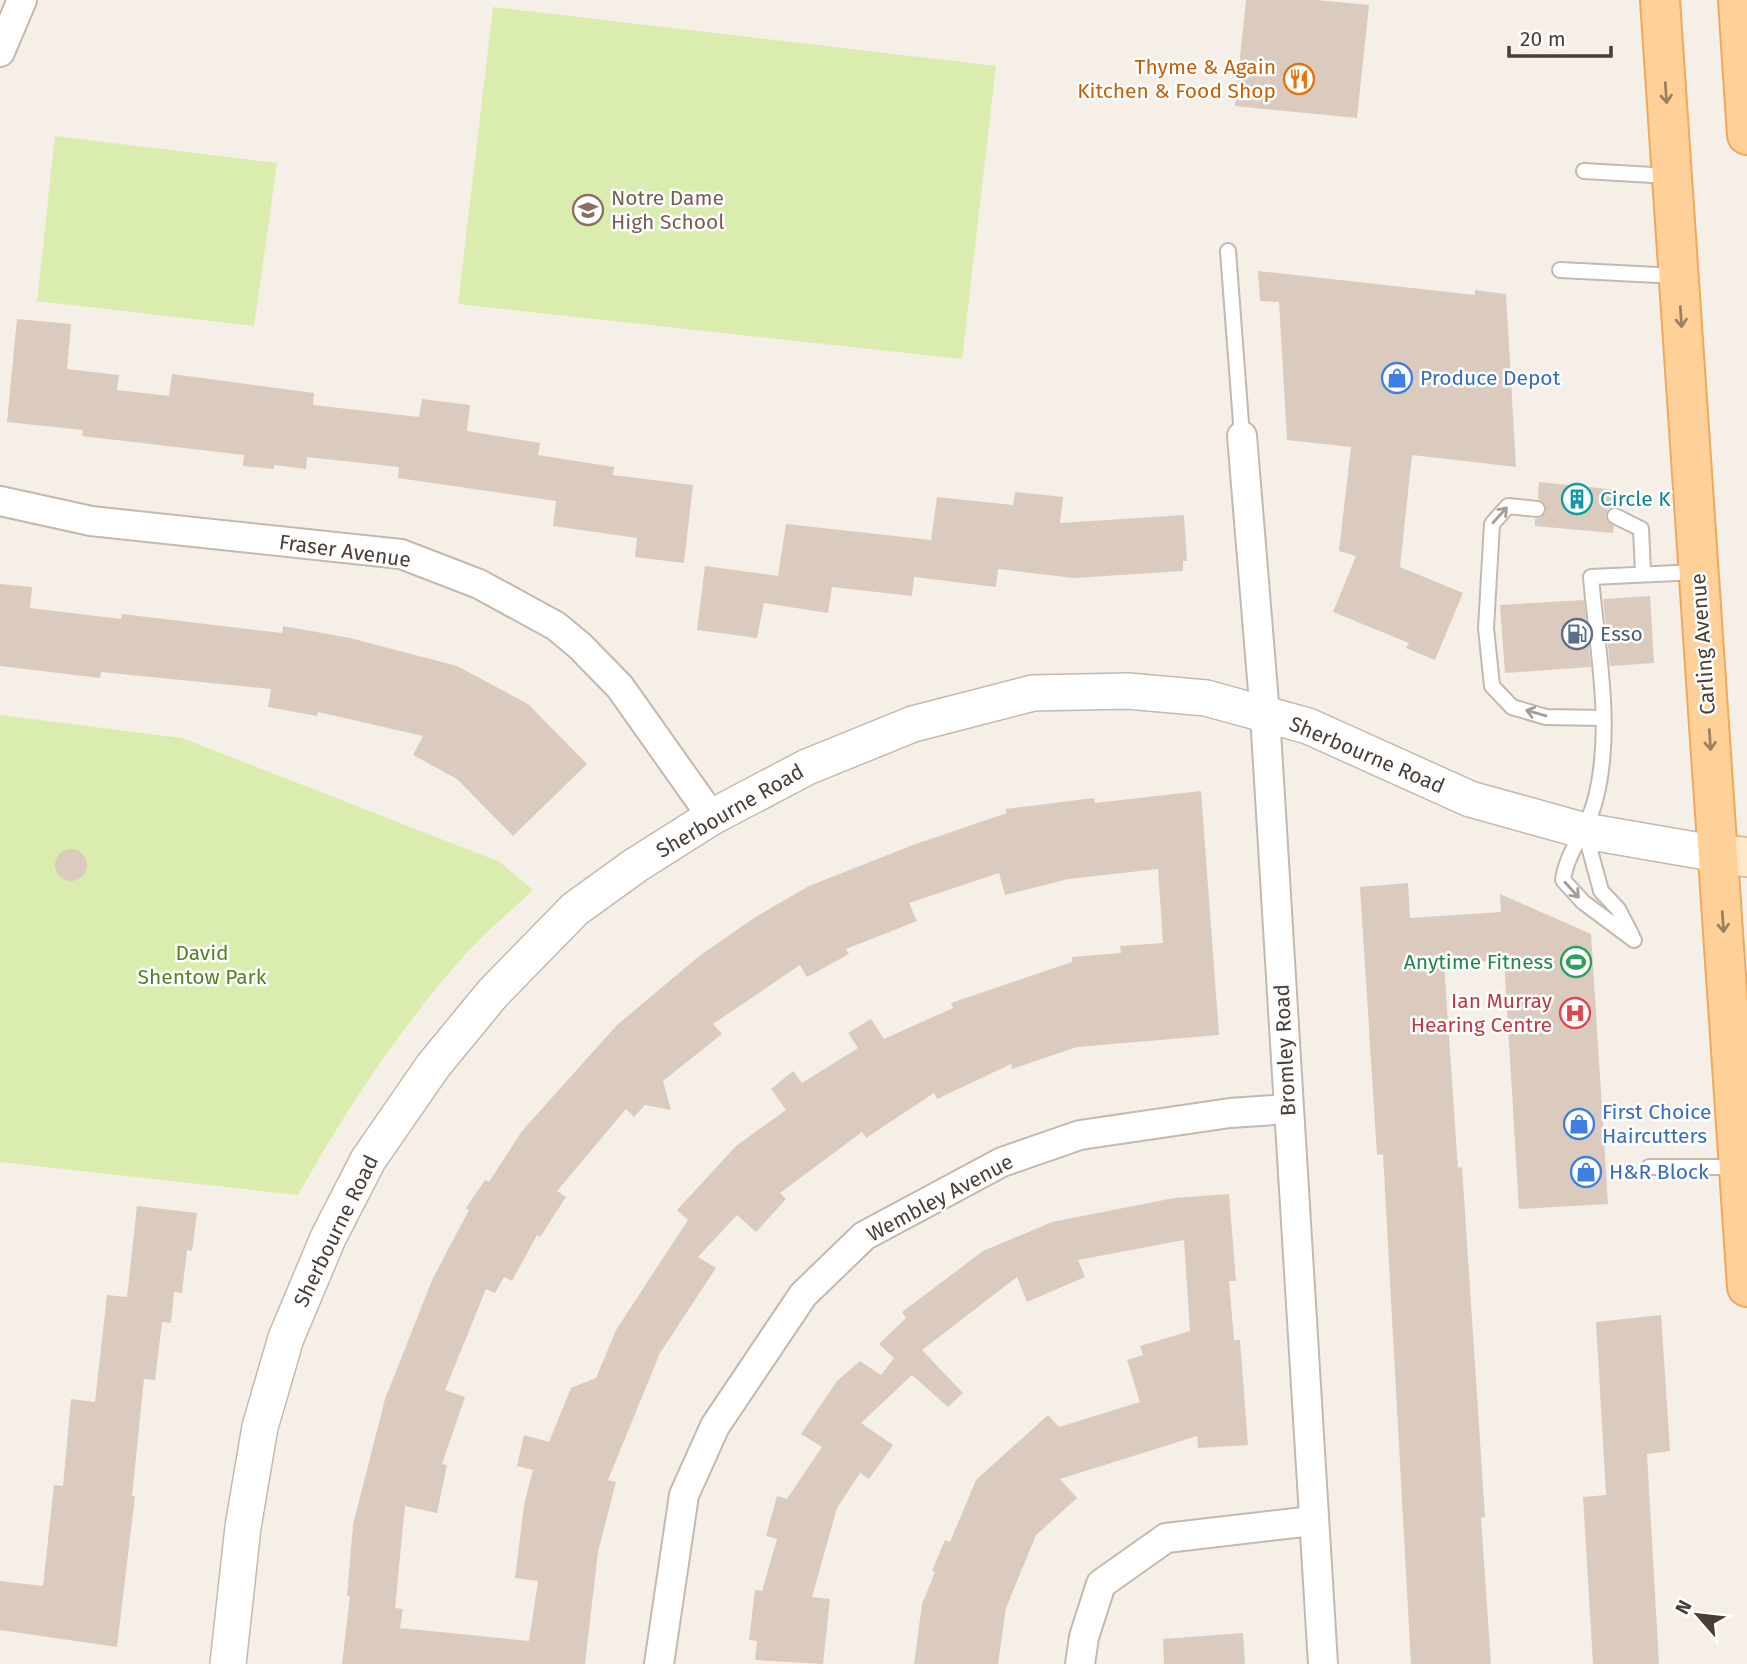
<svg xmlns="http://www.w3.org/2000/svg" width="1747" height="1664" font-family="'Fira Sans',sans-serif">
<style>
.green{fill:#dbedae}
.building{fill:#dbcbbf;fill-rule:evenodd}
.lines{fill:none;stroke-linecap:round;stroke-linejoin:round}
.service-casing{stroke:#c5b8ad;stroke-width:18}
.minor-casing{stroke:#c5b8ad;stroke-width:32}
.tertiary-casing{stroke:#c5b8ad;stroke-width:38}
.secondary-casing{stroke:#ddbe96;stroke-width:42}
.primary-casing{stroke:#efa95d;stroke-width:42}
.service{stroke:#fff;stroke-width:14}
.minor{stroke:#fff;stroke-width:28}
.tertiary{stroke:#fff;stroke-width:35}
.secondary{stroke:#ffe8c9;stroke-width:38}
.primary{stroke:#ffd098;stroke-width:38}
.oneway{stroke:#9b8062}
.oneway2{stroke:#a49e9a}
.labels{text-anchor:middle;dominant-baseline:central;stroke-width:5;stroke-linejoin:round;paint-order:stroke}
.food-label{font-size:21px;fill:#c56008;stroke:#fff;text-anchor:end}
.education-label{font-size:21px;fill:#785e54;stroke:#fff;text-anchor:start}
.shop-label{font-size:21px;fill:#366cbe;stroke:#fff;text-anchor:start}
.culture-label{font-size:21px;fill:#0d838f;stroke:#fff;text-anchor:start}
.street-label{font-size:21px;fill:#4a3e36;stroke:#fff}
.service-label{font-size:21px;fill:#4e5e75;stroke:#fff;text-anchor:start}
.park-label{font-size:21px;fill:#578223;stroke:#fff}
.leisure-label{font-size:21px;fill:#27864d;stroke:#fff;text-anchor:end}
.health-label{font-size:21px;fill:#be3a42;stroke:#fff;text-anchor:end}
</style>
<rect width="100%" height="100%" fill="#f5efe8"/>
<g class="green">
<polygon points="493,7 996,66 962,359 458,304"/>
<polygon points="55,136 277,163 254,326 37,301"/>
<path d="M 0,715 L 182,738 L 500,862 L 533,890 C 510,912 484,933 463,957 C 399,1029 345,1111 298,1195 L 0,1162 Z"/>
</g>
<g class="building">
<polygon points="1246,0 1316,0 1369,5 1357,118 1235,106"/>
<polygon points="1258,271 1475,295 1475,290 1506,294 1516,467 1412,455 1400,567 1463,593 1435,660 1406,648 1409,643 1333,612 1356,556 1339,551 1351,447 1287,440 1279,302 1260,301"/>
<polygon points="17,319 71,324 67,369 119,375 117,390 169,396 172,374 314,393 313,405 419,417 422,399 470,405 467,431 540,443 538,455 614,467 613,475 693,485 684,563 635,557 637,538 553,526 556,501 398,478 399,467 307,457 306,469 274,465 274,469 243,466 244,455 82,436 83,430 7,422"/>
<polygon points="1539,482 1618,490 1616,507 1609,508 1605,516 1614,526 1613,533 1535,526 1535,519 1542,517 1546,511 1545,504 1538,499"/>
<polygon points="1015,492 1063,497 1060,523 1184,515 1187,561 1183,561 1183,571 1074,578 998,569 996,587 914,577 912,596 832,587 828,613 764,603 757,638 697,630 705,566 778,576 786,524 931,540 937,497 1013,505"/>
<polygon points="0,584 32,587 30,608 121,619 122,614 282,633 283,626 350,638 457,666 528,704 587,764 513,836 457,779 413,755 423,736 318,712 317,716 268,707 271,689 101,672 100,678 0,666"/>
<polygon points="1650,596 1654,663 1610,666 1603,599"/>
<polygon points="1584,600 1591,667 1505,673 1500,605"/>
<path d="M 1201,791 L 1219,1035 L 1077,1047 L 1012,1069 L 1011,1064 L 937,1099 L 934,1093 L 866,1138 L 862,1132 L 780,1193 L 786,1199 L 756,1232 L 737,1215 L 698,1257 L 716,1268 L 660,1353 L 608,1480 L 616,1482 L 598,1552 L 585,1664 L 342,1664 L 350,1596 L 347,1596 L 353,1525 L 385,1399 L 433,1278 L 469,1210 L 466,1208 L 485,1180 L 489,1182 L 522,1131 L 617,1025 L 698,957 L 754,918 L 809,886 L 913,845 L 1007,813 L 1005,809 L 1094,798 L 1095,803 ZM 1158,869 L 1163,943 L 1120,946 L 1121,953 L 1072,957 L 1072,962 L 951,1003 L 953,1008 L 884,1039 L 871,1019 L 848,1033 L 858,1048 L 802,1083 L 793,1071 L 771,1089 L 786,1110 L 736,1146 L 677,1210 L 688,1220 L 616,1330 L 596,1378 L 571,1388 L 549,1442 L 524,1435 L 517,1466 L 533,1470 L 524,1505 L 515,1578 L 538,1581 L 529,1641 L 400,1628 L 403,1609 L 395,1608 L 405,1506 L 437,1513 L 447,1465 L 442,1464 L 465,1397 L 445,1390 L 486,1289 L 495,1293 L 504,1277 L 512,1281 L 537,1235 L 540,1237 L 566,1197 L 557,1191 L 626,1109 L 634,1117 L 645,1105 L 671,1110 L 663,1081 L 722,1034 L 713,1024 L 800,965 L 807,977 L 849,954 L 846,949 L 917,921 L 909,903 L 999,873 L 1005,895 L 1068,879 Z"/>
<circle cx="71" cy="865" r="16"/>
<polygon points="1408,883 1410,918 1501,912 1500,894 1591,934 1608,1204 1519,1209 1504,960 1444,964 1458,1168 1462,1167 1485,1517 1481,1518 1491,1664 1411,1664 1383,1154 1377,1155 1360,887"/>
<polygon points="1229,1194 1236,1281 1229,1281 1234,1340 1240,1340 1248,1445 1198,1448 1197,1436 1060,1479 1077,1498 1036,1535 1006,1608 998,1664 914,1664 922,1604 935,1572 932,1571 945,1540 950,1542 976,1480 1048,1415 1059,1427 1140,1402 1127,1360 1143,1355 1140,1346 1190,1331 1184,1240 1078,1260 1085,1277 1027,1302 1017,1277 922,1350 963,1393 948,1407 912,1375 861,1423 893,1445 869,1479 860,1473 837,1508 812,1597 830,1599 823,1664 755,1660 757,1641 749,1640 755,1590 762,1591 777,1539 766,1536 777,1496 787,1499 822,1447 801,1434 837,1381 860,1361 881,1375 894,1358 879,1344 906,1318 902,1312 983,1251 1052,1222 1174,1198"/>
<polygon points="137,1206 197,1213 192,1251 187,1250 182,1293 174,1292 171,1323 162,1322 155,1380 144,1379 132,1496 135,1496 117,1647 0,1630 0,1581 43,1586 54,1485 63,1486 71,1399 95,1402 107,1295 127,1297"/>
<polygon points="1661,1315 1670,1451 1647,1454 1659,1664 1593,1664 1583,1497 1606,1495 1596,1322"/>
<polygon points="1243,1633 1245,1664 1164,1664 1163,1639"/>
</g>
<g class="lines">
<g class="service-casing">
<g id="service">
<polyline points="1584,171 1670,176"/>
<polyline points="1228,251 1242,436"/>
<polyline points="1560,270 1677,276"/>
<polyline points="1537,509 1508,506 1492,524 1486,628 1492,686 1512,707 1546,717 1603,718"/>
<polyline points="1615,516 1641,529 1643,572"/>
<polyline points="1585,832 1601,891 1618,909 1632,936"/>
<path d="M 1634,940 L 1583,902 L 1563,880 C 1567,851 1588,829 1595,801 C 1614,729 1597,650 1591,577 L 1698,572"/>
<polyline points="1649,1167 1738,1167"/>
</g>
</g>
<g class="minor-casing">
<g id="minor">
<polyline points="0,52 22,0"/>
<polyline points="1242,436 1265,715 1323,1664"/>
<polyline points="0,501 91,521 401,554 479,584 556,626 580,646 620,687 712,817"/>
<polyline points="659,1664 684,1495 715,1426 803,1295 864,1236 1002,1162 1080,1135 1230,1113 1288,1109"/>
<polyline points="1080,1664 1084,1637 1101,1584 1166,1538 1312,1521"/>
</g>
</g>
<g class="tertiary-casing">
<polyline id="tertiary" points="228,1664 243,1527 260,1427 286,1338 328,1238 368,1160 433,1066 493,993 575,909 636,865 712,817 807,767 913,724 1033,693 1128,691 1206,698 1308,726 1470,799 1585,831 1718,854"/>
</g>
<g class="secondary-casing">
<polyline id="secondary" points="1718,854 1747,857"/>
</g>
<g class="primary-casing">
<g id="primary">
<polyline points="1660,0 1747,1287"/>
<polyline points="1738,0 1747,135"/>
</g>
</g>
<use href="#service" class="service"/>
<use href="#minor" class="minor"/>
<use href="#tertiary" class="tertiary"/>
<use href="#secondary" class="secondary"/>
<use href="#primary" class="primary"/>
</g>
<defs><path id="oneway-shaft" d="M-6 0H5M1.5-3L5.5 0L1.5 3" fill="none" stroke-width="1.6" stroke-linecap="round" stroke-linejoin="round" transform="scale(1.75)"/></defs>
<g class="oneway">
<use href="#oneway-shaft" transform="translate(1666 93) rotate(86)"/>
<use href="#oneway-shaft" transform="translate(1681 317) rotate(86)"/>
<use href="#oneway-shaft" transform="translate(1710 740) rotate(86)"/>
<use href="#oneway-shaft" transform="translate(1723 922) rotate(86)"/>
</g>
<g class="oneway2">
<use href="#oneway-shaft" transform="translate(1500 515) rotate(-48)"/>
<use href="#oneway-shaft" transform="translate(1536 713) rotate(-164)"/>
<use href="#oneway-shaft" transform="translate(1572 890) rotate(48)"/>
</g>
<defs>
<g id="restaurant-ring" transform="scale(1.575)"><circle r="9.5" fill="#fff" stroke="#e8710a" stroke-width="1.5"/><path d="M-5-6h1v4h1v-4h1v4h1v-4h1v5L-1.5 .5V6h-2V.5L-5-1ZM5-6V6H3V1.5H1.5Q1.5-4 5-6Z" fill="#e8710a"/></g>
<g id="school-ring" transform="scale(1.575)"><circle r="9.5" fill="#fff" stroke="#8d6e63" stroke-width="1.5"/><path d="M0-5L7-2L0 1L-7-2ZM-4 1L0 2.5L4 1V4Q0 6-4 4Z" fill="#8d6e63"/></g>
<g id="shop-ring" transform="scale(1.575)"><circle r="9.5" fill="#fff" stroke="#3f7fe0" stroke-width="1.5"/><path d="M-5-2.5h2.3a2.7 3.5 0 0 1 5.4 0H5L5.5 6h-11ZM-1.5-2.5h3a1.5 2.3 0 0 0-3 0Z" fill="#3f7fe0"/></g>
<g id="building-ring" transform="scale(1.575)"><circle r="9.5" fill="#fff" stroke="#0f9aa8" stroke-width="1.5"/><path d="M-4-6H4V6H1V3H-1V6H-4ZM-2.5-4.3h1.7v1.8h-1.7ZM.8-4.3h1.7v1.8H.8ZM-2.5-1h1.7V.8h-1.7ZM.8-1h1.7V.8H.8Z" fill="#0f9aa8"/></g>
<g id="fuel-ring" transform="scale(1.575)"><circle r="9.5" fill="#fff" stroke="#5c6f8a" stroke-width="1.5"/><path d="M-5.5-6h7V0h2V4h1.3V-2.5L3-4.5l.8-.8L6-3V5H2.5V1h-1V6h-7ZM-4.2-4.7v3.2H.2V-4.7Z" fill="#5c6f8a"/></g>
<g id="stadium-ring" transform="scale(1.575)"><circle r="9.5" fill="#fff" stroke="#2e9e5b" stroke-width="1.5"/><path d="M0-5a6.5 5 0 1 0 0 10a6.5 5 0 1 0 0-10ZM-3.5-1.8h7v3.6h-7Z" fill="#2e9e5b"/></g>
<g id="hospital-ring" transform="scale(1.575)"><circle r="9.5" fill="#fff" stroke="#e0444e" stroke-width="1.5"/><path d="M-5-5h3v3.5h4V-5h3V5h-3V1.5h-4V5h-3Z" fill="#e0444e"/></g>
</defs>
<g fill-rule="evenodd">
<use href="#restaurant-ring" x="1299" y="79"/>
<use href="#school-ring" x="588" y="210"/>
<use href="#shop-ring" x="1397" y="378"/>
<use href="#building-ring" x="1577" y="499"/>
<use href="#fuel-ring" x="1577" y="634"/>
<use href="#stadium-ring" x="1576" y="962"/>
<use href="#hospital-ring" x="1575" y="1013"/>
<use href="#shop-ring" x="1579" y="1124"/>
<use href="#shop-ring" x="1586" y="1172"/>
</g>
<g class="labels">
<g class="food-label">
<text x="1276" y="67">Thyme &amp; Again<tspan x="1276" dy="24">Kitchen &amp; Food Shop</tspan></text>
</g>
<g class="education-label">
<text x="611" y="198">Notre Dame<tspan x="611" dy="24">High School</tspan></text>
</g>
<g class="shop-label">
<text x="1420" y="378">Produce Depot</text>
<text x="1602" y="1112">First Choice<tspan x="1602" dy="24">Haircutters</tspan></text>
<text x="1609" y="1172">H&amp;R Block</text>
</g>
<g class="culture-label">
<text x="1600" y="499">Circle K</text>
</g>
<g class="street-label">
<text transform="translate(345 551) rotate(8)">Fraser Avenue</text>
<text transform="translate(1703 644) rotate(-94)">Carling Avenue</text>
<text transform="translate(1367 755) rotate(23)">Sherbourne Road</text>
<text transform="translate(730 811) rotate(-30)">Sherbourne Road</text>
<text transform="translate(1285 1050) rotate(-93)">Bromley Road</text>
<text transform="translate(940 1198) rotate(-28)">Wembley Avenue</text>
<text transform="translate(336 1231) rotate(-64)">Sherbourne Road</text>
</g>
<g class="service-label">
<text x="1600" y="634">Esso</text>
</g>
<g class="park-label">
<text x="202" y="953">David<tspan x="202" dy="24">Shentow Park</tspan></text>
</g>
<g class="leisure-label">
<text x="1553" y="962">Anytime Fitness</text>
</g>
<g class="health-label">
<text x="1552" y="1001">Ian Murray<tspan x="1552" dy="24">Hearing Centre</tspan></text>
</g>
</g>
<g transform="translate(1698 1615) rotate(298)" stroke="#ffffff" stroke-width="5" paint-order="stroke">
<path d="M0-5L12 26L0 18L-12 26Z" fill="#4a3e36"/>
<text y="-10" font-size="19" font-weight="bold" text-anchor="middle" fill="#4a3e36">N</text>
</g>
<path d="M1509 46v10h102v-10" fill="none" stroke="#4a3e36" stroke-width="3.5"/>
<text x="1520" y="46" font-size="21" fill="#4a3e36" stroke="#ffffff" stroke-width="5" paint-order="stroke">20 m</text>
</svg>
